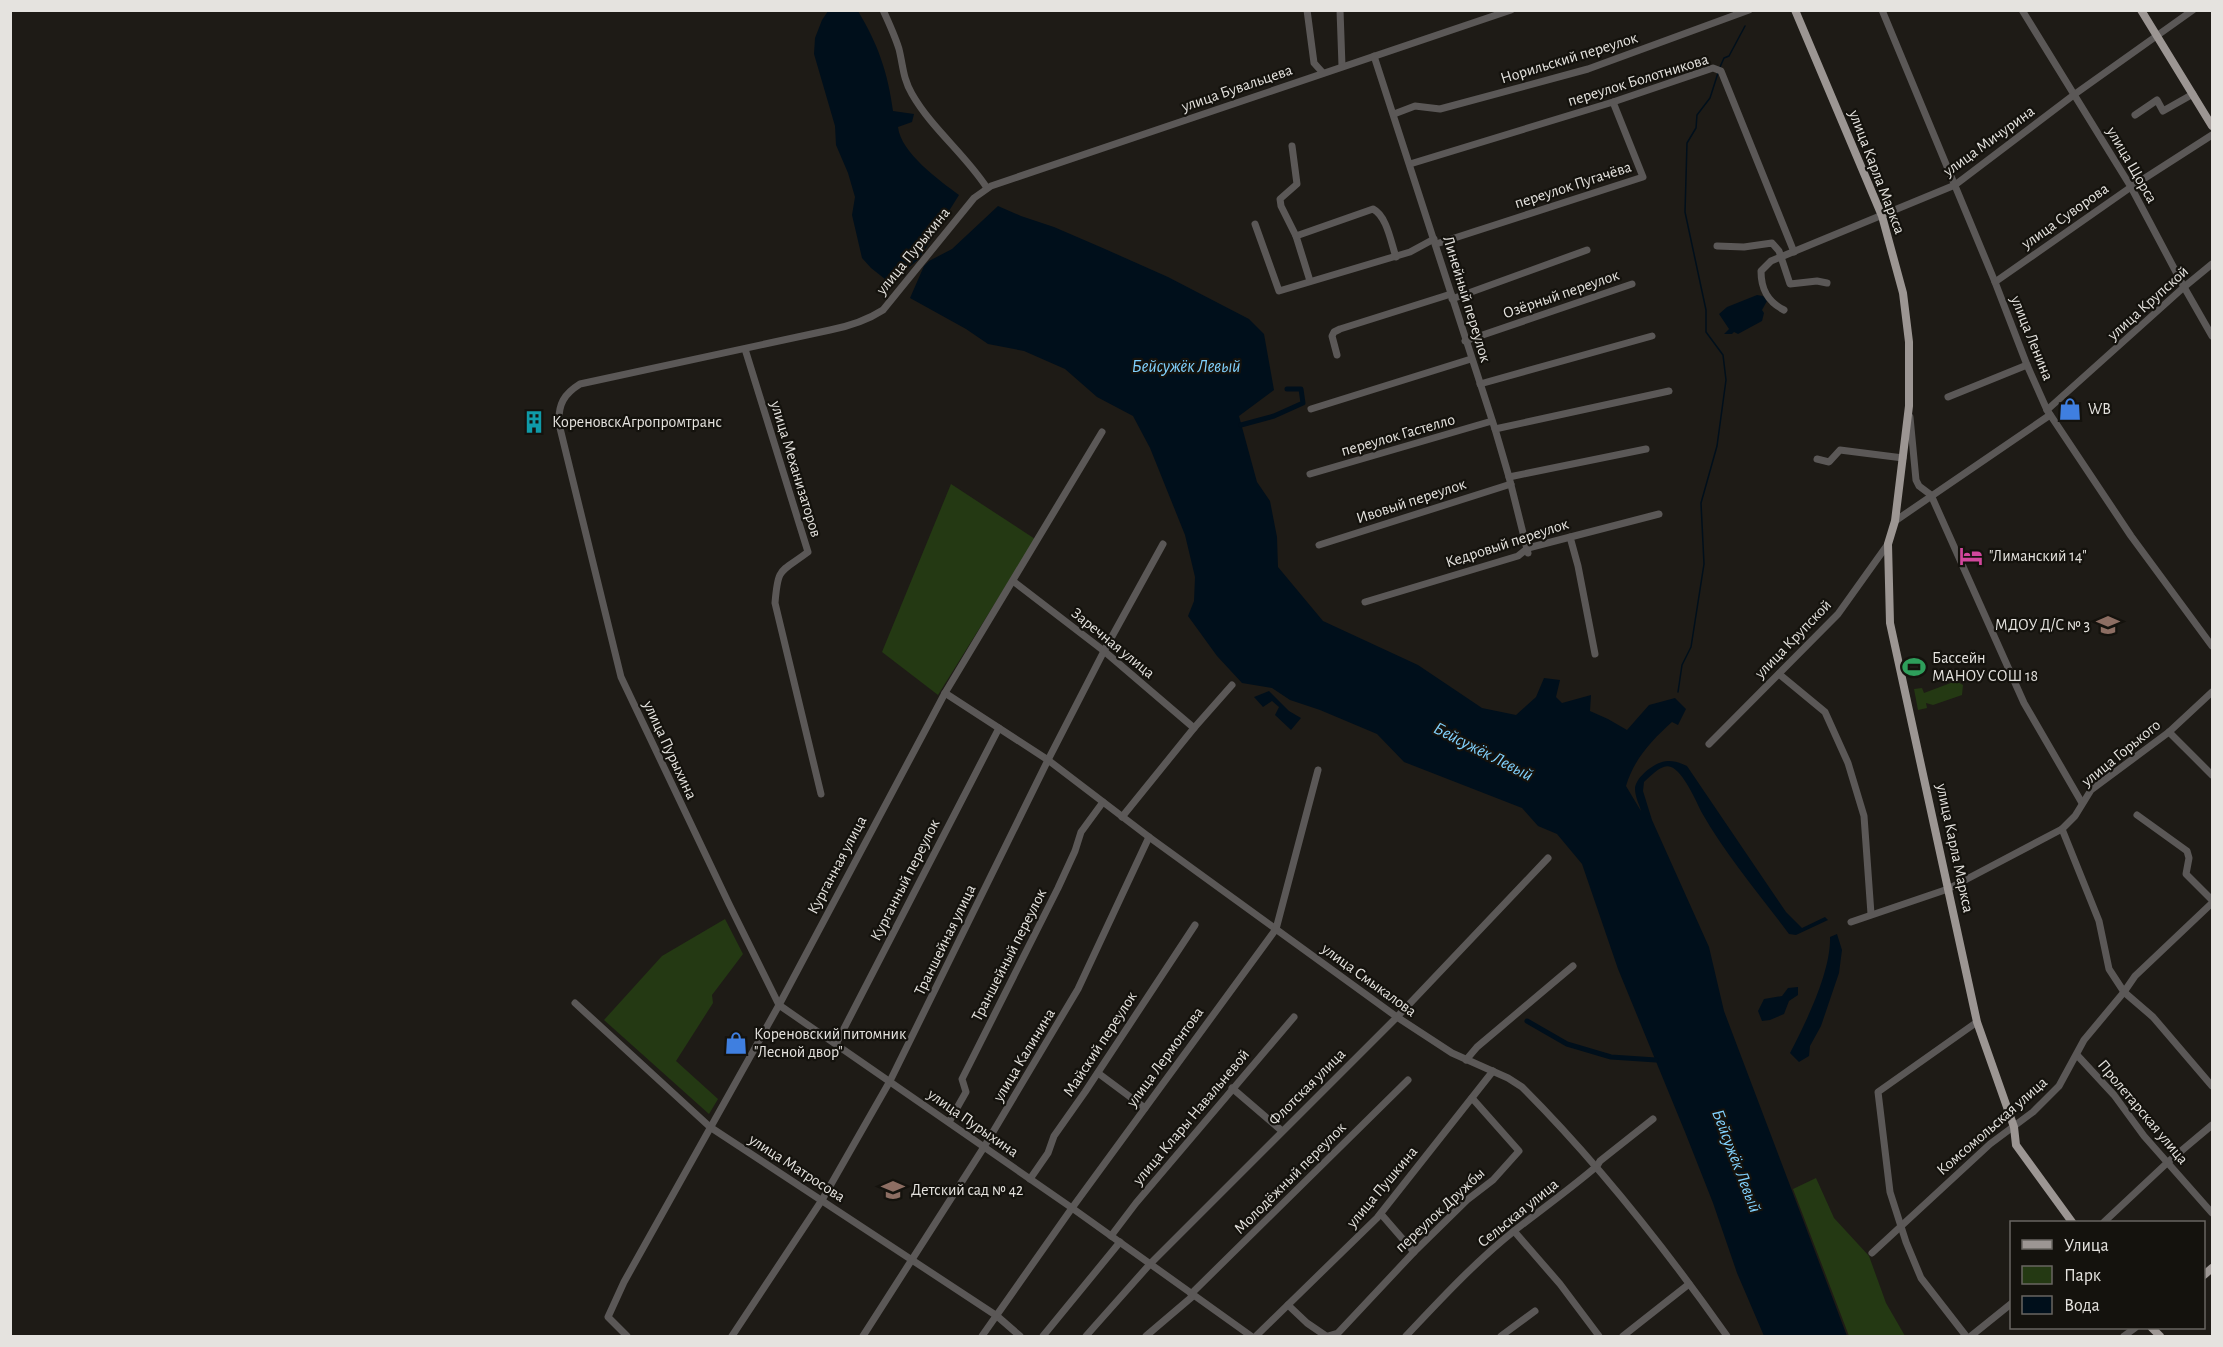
<svg xmlns="http://www.w3.org/2000/svg" width="2223" height="1347" font-family="'Alegreya Sans',sans-serif">
<style>
.green{fill:#243913}
.water{fill:#000f1b}
.lines{fill:none;stroke-linecap:round;stroke-linejoin:round}
.stream{stroke:#000f1b;stroke-width:1.5}
.canal{stroke:#000f1b;stroke-width:5}
.minor{stroke:#5b5857;stroke-width:7}
.major{stroke:#9c9693;stroke-width:8}
.labels{text-anchor:middle;dominant-baseline:central;stroke-width:4.5;stroke-linejoin:round;paint-order:stroke}
.street-label{font-size:16px;fill:#e5e3df;stroke:#14120d}
.poi-label{font-size:16px;fill:#e5e3df;stroke:#14120d;text-anchor:start}
.water-label{font-size:18px;font-style:italic;fill:#82d2fe;stroke:#14120d}
</style>
<rect width="100%" height="100%" fill="#1e1b16"/>
<g class="green">
<polygon points="951,484 1035,539 938,695 882,652"/>
<polygon points="1956,681 1963,685 1962,695 1933,705 1926,703 1927,708 1918,710 1914,689 1922,688 1924,693"/>
<polygon points="725,919 743,954 712,995 713,1003 676,1061 718,1099 709,1114 604,1020 662,956"/>
<polygon points="1816,1178 1834,1218 1869,1256 1886,1303 1905,1336 1849,1336 1793,1189"/>
</g>
<g class="water">
<path d="M 828,11 L 858,11 C 878,44 888,73 893,111 L 914,114 L 912,122 L 898,127 C 901,153 939,180 959,195 L 919,259 L 890,283 L 871,268 L 862,258 L 852,215 L 855,197 L 848,173 L 836,145 L 835,126 L 814,54 L 815,38 L 822,20 Z"/>
<path d="M 998,206 L 1021,216 L 1054,227 L 1105,249 L 1168,277 L 1249,319 L 1264,334 L 1274,390 L 1239,416 L 1257,482 L 1270,501 L 1277,537 L 1278,567 L 1323,621 L 1418,665 L 1482,708 L 1516,715 L 1536,697 L 1544,678 L 1560,680 L 1556,697 L 1562,703 L 1591,695 L 1590,711 L 1608,719 L 1627,730 L 1649,705 L 1675,698 L 1686,709 L 1678,725 L 1672,722 C 1652,740 1634,759 1626,786 L 1641,811 C 1640,806 1635,797 1635,789 C 1635,777 1657,760 1669,761 C 1675,761 1681,763 1687,766 L 1786,912 L 1802,928 L 1825,917 L 1828,920 L 1796,935 L 1789,934 C 1760,895 1725,854 1702,813 C 1696,801 1683,771 1671,767 C 1662,763 1651,776 1644,782 L 1643,791 L 1652,820 L 1709,947 L 1724,1011 L 1847,1336 L 1764,1336 L 1737,1273 L 1713,1203 L 1685,1132 L 1618,969 L 1582,864 L 1557,834 L 1538,826 L 1522,808 L 1404,762 L 1377,734 L 1320,710 L 1290,700 L 1272,688 L 1242,683 L 1217,656 L 1188,616 L 1194,601 L 1195,577 L 1185,535 L 1150,448 L 1133,416 L 1097,397 L 1065,369 L 1024,351 L 988,344 L 966,329 L 910,298 L 924,266 L 929,261 L 952,249 Z"/>
<polygon points="1757,295 1763,296 1767,301 1762,310 1764,313 1762,321 1738,334 1734,332 1732,334 1724,334 1729,329 1719,314 1727,307"/>
<polygon points="1269,691 1289,711 1301,718 1291,730 1275,715 1279,707 1272,701 1263,707 1254,697"/>
<path d="M 1837,934 L 1842,950 L 1839,973 L 1821,1026 L 1810,1046 L 1809,1056 L 1799,1062 L 1790,1053 C 1806,1022 1831,972 1830,937 Z"/>
<polygon points="1798,987 1798,995 1789,1001 1784,1014 1770,1020 1762,1021 1758,1011 1764,999 1782,996 1788,988"/>
</g>
<g class="lines">
<g class="stream">
<polyline points="1720,67 1724,58 1729,56 1745,26"/>
<polyline points="1678,692 1682,665 1691,647 1704,564 1701,503 1717,446 1726,380 1723,355 1706,332 1706,310 1685,212 1687,143 1696,128 1697,115 1710,98 1718,73"/>
</g>
<g class="canal">
<polyline points="1241,425 1274,416 1303,403 1301,389 1287,389"/>
<polyline points="1527,1021 1567,1044 1611,1057 1656,1060"/>
</g>
<g class="minor">
<path d="M 883,10 C 889,23 895,36 899,49 C 903,65 903,79 912,94 C 932,129 965,154 987,188"/>
<polyline points="1307,10 1314,63 1323,73"/>
<polyline points="1340,10 1342,66"/>
<polyline points="1882,10 1995,282 2027,365 2047,410 2131,536 2212,646"/>
<polyline points="2022,10 2131,187 2184,287 2212,336"/>
<polyline points="1374,56 1495,429 1509,477 1528,553"/>
<polyline points="1394,114 1415,106 1440,109 1588,69 1749,10"/>
<polyline points="2135,115 2157,100 2163,111 2193,94"/>
<polyline points="1292,146 1297,184 1280,199 1281,206 1296,236 1310,281"/>
<polyline points="1410,164 1613,102 1713,68 1721,71 1794,252"/>
<polyline points="1255,224 1279,291 1410,252 1434,239"/>
<path d="M 1296,236 L 1373,209 C 1387,216 1391,243 1396,257"/>
<polyline points="1436,244 1643,177 1613,102"/>
<polyline points="1717,246 1744,247 1772,243 1779,251 1790,284 1817,281 1827,283"/>
<polyline points="1995,282 2131,187 2212,135"/>
<polyline points="1452,299 1587,250"/>
<path d="M 1784,310 C 1768,302 1761,290 1761,271 L 1771,261 L 1955,185 L 2075,94 L 2193,10"/>
<polyline points="1465,341 1632,284"/>
<path d="M 745,349 L 808,552 C 780,573 778,566 775,603 L 821,794"/>
<polyline points="1337,355 1332,336 1334,332 1340,329 1451,294"/>
<polyline points="1480,384 1652,336"/>
<polyline points="1948,397 2027,365"/>
<polyline points="1311,409 1471,359"/>
<polyline points="2047,410 2184,287 2212,264"/>
<polyline points="1910,417 1916,480 1919,486 1931,495 2024,703 2082,803"/>
<polyline points="1495,429 1669,391"/>
<polyline points="1817,459 1829,462 1840,450 1903,458"/>
<polyline points="1310,474 1492,421"/>
<polyline points="1509,477 1646,449"/>
<polyline points="1895,521 2050,415"/>
<polyline points="1570,537 1578,566 1595,654"/>
<polyline points="1319,545 1511,484"/>
<polyline points="1013,581 1104,651 1194,728"/>
<polyline points="1365,602 1518,556 1528,548 1659,514"/>
<polyline points="1779,674 1825,712 1848,763 1864,816 1871,914"/>
<path d="M 945,693 L 1048,760 L 1149,837 L 1397,1017 L 1452,1053 L 1508,1078 L 1522,1087 C 1599,1164 1665,1248 1727,1336"/>
<polyline points="2169,732 2212,775"/>
<polyline points="1709,744 1838,614 1888,544"/>
<polyline points="2137,815 2187,851 2189,858 2186,874 2212,900"/>
<polyline points="1122,817 1194,728 1232,685"/>
<polyline points="2062,829 2099,921 2109,969 2124,992 2153,1017 2212,1086"/>
<polyline points="1851,922 1948,889 2062,829 2075,816 2091,790 2169,732 2212,692"/>
<polyline points="575,1003 710,1127 997,1316 1020,1336"/>
<polyline points="836,1044 999,728"/>
<polyline points="2077,1055 2114,1095 2144,1136 2212,1213"/>
<polyline points="1466,1060 1477,1047 1573,966"/>
<polyline points="1098,1073 1145,1108"/>
<polyline points="1232,1088 1282,1131"/>
<polyline points="949,1122 966,1092 962,1079 1058,888 1075,851 1081,832 1103,802"/>
<polyline points="1030,1179 1048,1153 1054,1136 1085,1092 1195,925"/>
<polyline points="1381,1214 1414,1252"/>
<polyline points="2104,1222 2168,1162 2212,1125"/>
<polyline points="1514,1231 1560,1284 1599,1336"/>
<polyline points="1111,1236 1136,1203 1294,1017"/>
<polyline points="1872,1253 1990,1144 2033,1112 2059,1086 2084,1040 2124,992 2135,976 2212,903"/>
<polyline points="1191,1294 1408,1080"/>
<polyline points="1288,1305 1307,1323 1326,1336"/>
<polyline points="627,1336 608,1317 624,1282 779,1005 945,693 1102,432"/>
<polyline points="732,1336 822,1200 890,1081 1048,760 1104,651 1163,544"/>
<polyline points="863,1336 984,1147 1078,989 1149,837"/>
<polyline points="982,1336 1072,1208 1276,929 1318,770"/>
<polyline points="1043,1336 1120,1242"/>
<polyline points="1086,1336 1150,1264 1397,1017 1548,858"/>
<polyline points="1146,1336 1193,1296"/>
<path d="M 1251,1336 L 1072,1208 L 779,1005 L 729,904 L 621,677 L 559,424 C 558,404 564,394 580,384 L 830,330 C 850,326 866,321 883,310 L 974,198 L 991,186 L 1511,10"/>
<polyline points="1256,1336 1377,1218 1493,1071"/>
<polyline points="1328,1336 1338,1333 1414,1252 1467,1200 1493,1180 1519,1151 1472,1098"/>
<path d="M 1406,1336 C 1440,1300 1475,1262 1514,1231 C 1542,1209 1570,1189 1597,1166 L 1600,1161 L 1653,1119"/>
<polyline points="1501,1336 1535,1311"/>
<polyline points="1623,1336 1689,1284"/>
<polyline points="1966,1336 1921,1278 1906,1242 1890,1192 1878,1092 1977,1022"/>
<polyline points="1971,1336 2012,1303"/>
<polyline points="2124,1336 2135,1328"/>
</g>
<g class="major">
<polyline points="1795,10 1882,216 1903,293 1909,342 1909,406 1895,521 1888,544 1890,623 1977,1022 2014,1127 2016,1145 2072,1222"/>
<polyline points="2141,10 2212,126"/>
<polyline points="2204,1275 2212,1268"/>
<polyline points="2152,1328 2160,1336"/>
</g>
</g>
<defs>
<g id="shop-bare" transform="scale(1.8)"><path d="M-5-2.5h2.3a2.7 3.5 0 0 1 5.4 0H5L5.5 6h-11ZM-1.5-2.5h3a1.5 2.3 0 0 0-3 0Z" fill="#3f7fe0" stroke="#14120d" stroke-width="2.5" paint-order="stroke"/></g>
<g id="building-bare" transform="scale(1.8)"><path d="M-4-6H4V6H1V3H-1V6H-4ZM-2.5-4.3h1.7v1.8h-1.7ZM.8-4.3h1.7v1.8H.8ZM-2.5-1h1.7V.8h-1.7ZM.8-1h1.7V.8H.8Z" fill="#0f9aa8" stroke="#14120d" stroke-width="2.5" paint-order="stroke"/></g>
<g id="hotel-bare" transform="scale(1.8)"><path d="M-6-4.5h1.5V1H6V5H4.5V3h-9V5H-6ZM-4 0a1.8 1.8 0 1 1 3.6 0ZM.5 0V-2.5h3Q6-2.5 6 0Z" fill="#d1479c" stroke="#14120d" stroke-width="2.5" paint-order="stroke"/></g>
<g id="school-bare" transform="scale(1.8)"><path d="M0-5L7-2L0 1L-7-2ZM-4 1L0 2.5L4 1V4Q0 6-4 4Z" fill="#8d6e63" stroke="#14120d" stroke-width="2.5" paint-order="stroke"/></g>
<g id="stadium-bare" transform="scale(1.8)"><path d="M0-5a6.5 5 0 1 0 0 10a6.5 5 0 1 0 0-10ZM-3.5-1.8h7v3.6h-7Z" fill="#2e9e5b" stroke="#14120d" stroke-width="2.5" paint-order="stroke"/></g>
</defs>
<g fill-rule="evenodd">
<use href="#shop-bare" x="2070" y="409"/>
<use href="#building-bare" x="534" y="422"/>
<use href="#hotel-bare" x="1971" y="556"/>
<use href="#school-bare" x="2108" y="625"/>
<use href="#stadium-bare" x="1914" y="667"/>
<use href="#shop-bare" x="736" y="1043"/>
<use href="#school-bare" x="893" y="1190"/>
</g>
<g class="labels">
<g class="street-label">
<text transform="translate(1569 58) rotate(-17)">Норильский переулок</text>
<text transform="translate(1638 80) rotate(-17)">переулок Болотникова</text>
<text transform="translate(1237 88) rotate(-19)">улица Бувальцева</text>
<text transform="translate(1989 141) rotate(-36)">улица Мичурина</text>
<text transform="translate(2132 165) rotate(60)">улица Щорса</text>
<text transform="translate(1877 172) rotate(69)">улица Карла Маркса</text>
<text transform="translate(1573 185) rotate(-18)">переулок Пугачёва</text>
<text transform="translate(2065 216) rotate(-35)">улица Суворова</text>
<text transform="translate(913 251) rotate(-51)">улица Пурыхина</text>
<text transform="translate(1561 294) rotate(-19)">Озёрный переулок</text>
<text transform="translate(1467 299) rotate(73)">Линейный переулок</text>
<text transform="translate(2148 303) rotate(-42)">улица Крупской</text>
<text transform="translate(2032 338) rotate(68)">улица Ленина</text>
<text transform="translate(1398 435) rotate(-16)">переулок Гастелло</text>
<text transform="translate(796 469) rotate(73)">улица Механизаторов</text>
<text transform="translate(1411 501) rotate(-18)">Ивовый переулок</text>
<text transform="translate(1507 543) rotate(-18)">Кедровый переулок</text>
<text transform="translate(1793 639) rotate(-46)">улица Крупской</text>
<text transform="translate(1113 643) rotate(39)">Заречная улица</text>
<text transform="translate(670 750) rotate(65)">улица Пурыхина</text>
<text transform="translate(2121 753) rotate(-39)">улица Горького</text>
<text transform="translate(1955 848) rotate(78)">улица Карла Маркса</text>
<text transform="translate(837 865) rotate(-62)">Курганная улица</text>
<text transform="translate(905 880) rotate(-63)">Курганный переулок</text>
<text transform="translate(945 940) rotate(-64)">Траншейная улица</text>
<text transform="translate(1009 955) rotate(-63)">Траншейный переулок</text>
<text transform="translate(1369 980) rotate(36)">улица Смыкалова</text>
<text transform="translate(1100 1044) rotate(-57)">Майский переулок</text>
<text transform="translate(1024 1055) rotate(-59)">улица Калинина</text>
<text transform="translate(1165 1057) rotate(-54)">улица Лермонтова</text>
<text transform="translate(1307 1087) rotate(-45)">Флотская улица</text>
<text transform="translate(2143 1112) rotate(50)">Пролетарская улица</text>
<text transform="translate(1191 1117) rotate(-50)">улица Клары Навальневой</text>
<text transform="translate(973 1123) rotate(35)">улица Пурыхина</text>
<text transform="translate(1992 1126) rotate(-41)">Комсомольская улица</text>
<text transform="translate(797 1168) rotate(33)">улица Матросова</text>
<text transform="translate(1290 1178) rotate(-45)">Молодёжный переулок</text>
<text transform="translate(1382 1187) rotate(-50)">улица Пушкина</text>
<text transform="translate(1440 1210) rotate(-43)">переулок Дружбы</text>
<text transform="translate(1518 1213) rotate(-39)">Сельская улица</text>
</g>
<g class="poi-label">
<text x="2088" y="409">WB</text>
<text x="552" y="422">КореновскАгропромтранс</text>
<text x="1989" y="556">"Лиманский 14"</text>
<text x="2090" y="625" text-anchor="end">МДОУ Д/С № 3</text>
<text x="1932" y="658">Бассейн<tspan x="1932" dy="18">МАНОУ СОШ 18</tspan></text>
<text x="754" y="1034">Кореновский питомник<tspan x="754" dy="18">"Лесной двор"</tspan></text>
<text x="911" y="1190">Детский сад № 42</text>
</g>
<g class="water-label">
<text x="1186" y="367">Бейсужёк Левый</text>
<text transform="translate(1483 752) rotate(27)">Бейсужёк Левый</text>
<text transform="translate(1736 1161) rotate(69)">Бейсужёк Левый</text>
</g>
</g>
<rect width="2223" height="1347" fill="none" stroke="#e5e3df" stroke-width="24"/>
<rect x="2010" y="1221" width="195" height="108" fill="#14120d" stroke="#686661" stroke-width="1.5"/>
<rect x="2022" y="1240" width="30" height="9" fill="#9c9693" stroke="#686661" stroke-width="1.5"/>
<text x="2064" y="1251" font-size="18" fill="#e5e3df">Улица</text>
<rect x="2022" y="1266" width="30" height="18" fill="#243913" stroke="#686661" stroke-width="1.5"/>
<text x="2064" y="1281" font-size="18" fill="#e5e3df">Парк</text>
<rect x="2022" y="1296" width="30" height="18" fill="#000f1b" stroke="#686661" stroke-width="1.5"/>
<text x="2064" y="1311" font-size="18" fill="#e5e3df">Вода</text>
</svg>
